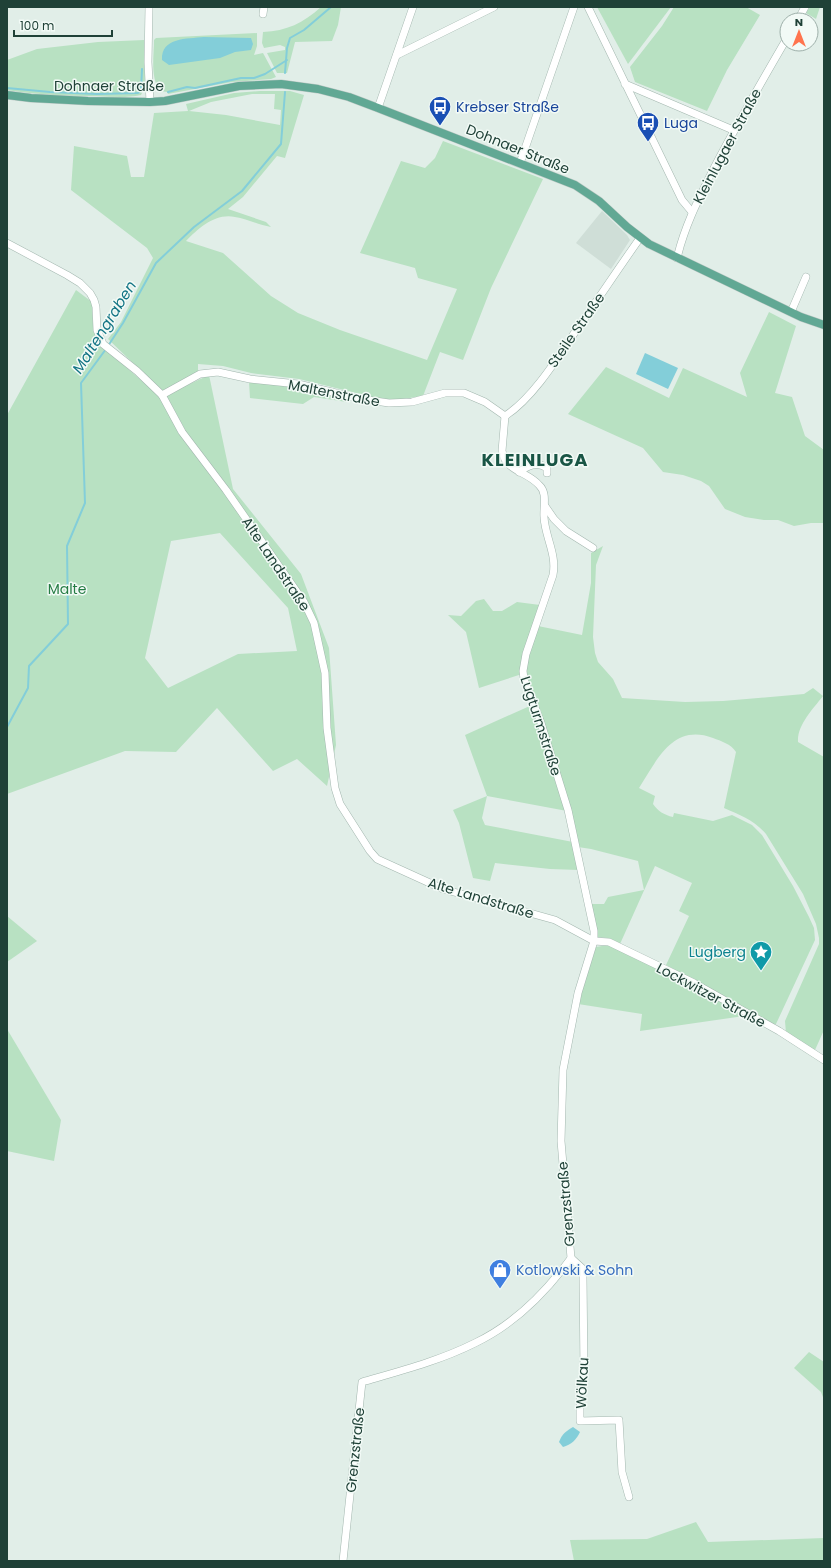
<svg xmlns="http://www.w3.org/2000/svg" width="831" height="1568" font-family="Poppins,sans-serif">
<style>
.built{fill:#cfded7}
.green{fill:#b8e1c2;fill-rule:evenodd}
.water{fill:#83ced9}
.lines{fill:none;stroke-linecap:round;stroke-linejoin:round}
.stream{stroke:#83ced9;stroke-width:2}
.minor-casing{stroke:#a3b7af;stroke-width:8}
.major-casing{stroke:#c0cac7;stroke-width:9}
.minor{stroke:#fff;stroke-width:7}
.major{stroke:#61a894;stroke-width:8}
.labels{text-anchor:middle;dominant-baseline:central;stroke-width:3;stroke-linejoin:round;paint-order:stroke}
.street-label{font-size:14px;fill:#1f4137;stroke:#f2faf6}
.transit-label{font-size:14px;fill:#164399;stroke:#f2faf6;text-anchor:start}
.park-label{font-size:14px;fill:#257c44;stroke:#f2faf6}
.culture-label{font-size:14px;fill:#0d838f;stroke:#f2faf6;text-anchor:end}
.shop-label{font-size:14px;fill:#366cbe;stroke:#f2faf6;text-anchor:start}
.water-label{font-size:15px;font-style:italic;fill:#127484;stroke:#f2faf6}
.district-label{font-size:18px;font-weight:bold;letter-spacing:1px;fill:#195545;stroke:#f2faf6}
</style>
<rect width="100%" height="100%" fill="#e1eee8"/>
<polygon class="built" points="602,211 627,235 630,240 611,269 576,243"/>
<g class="green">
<path d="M 321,7 L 341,7 L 338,25 L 332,41 L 295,42 L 287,73 L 277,73 L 267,53 L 285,50 L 285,47 L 280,45 L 264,48 L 262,43 L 263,32 C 287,31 303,23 321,7 Z"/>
<polygon points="597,7 671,7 628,64"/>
<polygon points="674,7 746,7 760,15 727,70 707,111 635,82 630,67 662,26"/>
<polygon points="810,7 820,7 816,19 806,13"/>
<path d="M 257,33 L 257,46 L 254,55 L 263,53 L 276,77 L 271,79 L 232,82 L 168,94 L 167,92 L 160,91 C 150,77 154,56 154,40 L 156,38 Z"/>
<path d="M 144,40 L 145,87 L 141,95 C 127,98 112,97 97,96 C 67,96 37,95 7,90 L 7,60 L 37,49 L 98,42 Z"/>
<path d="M 260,91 L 290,91 L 304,95 L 285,158 L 277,156 L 243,197 L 228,209 L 266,222 L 271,227 C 259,225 247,219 235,217 C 215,213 199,228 186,241 L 223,253 L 271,296 L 298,313 L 340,330 L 427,360 L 457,289 L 418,278 L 415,268 L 360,253 L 401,161 L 425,168 L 435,158 L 443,141 L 543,179 L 491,288 L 463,360 L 440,352 L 423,396 L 389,401 L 299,379 L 251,373 L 223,366 L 198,364 L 198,372 L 166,391 L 161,390 L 108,339 L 121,322 L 153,258 L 147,248 L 71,190 L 74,146 L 127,156 L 131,177 L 144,177 L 154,113 L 188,111 L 186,104 L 234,93 ZM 252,94 L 275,94 L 274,109 L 281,110 L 280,125 L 226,115 L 189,111 L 211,102 Z"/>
<path d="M 76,290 L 92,302 L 93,325 L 101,345 L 160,397 L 188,435 L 166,395 L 209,375 L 233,489 L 301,574 L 329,648 L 336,745 L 327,786 L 297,759 L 273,771 L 217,708 L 176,752 L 125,751 L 7,794 L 7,415 ZM 220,533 L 288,608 L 297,651 L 238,654 L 168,688 L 145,658 L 171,541 Z"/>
<polygon points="769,312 796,326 775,393 792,397 805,436 824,450 824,523 811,523 794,526 778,520 764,520 745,517 725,509 709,486 701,481 683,475 663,472 643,448 568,414 606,367 669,398 683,368 747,397 740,373"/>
<polygon points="249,382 298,388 348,398 347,402 314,397 303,404 250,398"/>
<path d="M 603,546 L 596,565 L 593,637 L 595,653 L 598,662 L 613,679 L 622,698 L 685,702 L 723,701 L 804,694 L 813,688 L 823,696 C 813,709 797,725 798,742 L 824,757 L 824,1030 L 815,1050 L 786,1033 L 785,1021 L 819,944 L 819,938 L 816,924 L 803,894 L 766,834 C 754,820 740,815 724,808 L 736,752 C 731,744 721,741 713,738 C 673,723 657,760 639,788 L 655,796 L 653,804 C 658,811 664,815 673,817 L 674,813 L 713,821 L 732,815 L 752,825 L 762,835 L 793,886 L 809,917 L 814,928 L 815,940 L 776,1024 L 770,1025 L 696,981 L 666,965 L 689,916 L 679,911 L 692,883 L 655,866 L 620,944 L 608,938 L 597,937 L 590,904 L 604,904 L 608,897 L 644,890 L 638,861 L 591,849 L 578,847 L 527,682 L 526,659 L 538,626 L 582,635 L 591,583 L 591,553 Z"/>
<polygon points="484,599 493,611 502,611 517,602 540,605 522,674 479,688 466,632 448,615 461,616 476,601"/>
<polygon points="532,705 567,811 487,796 482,818 485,825 573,842 579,870 550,869 495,863 490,881 473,878 459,823 453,810 487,796 465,735"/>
<polygon points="7,916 37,941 7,962"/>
<polygon points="608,945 693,986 744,1016 640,1031 642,1014 578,1004 596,947"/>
<polygon points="7,1029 61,1120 54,1161 7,1151"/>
<polygon points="809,1352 824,1362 824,1400 821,1392 794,1368"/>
<polygon points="696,1522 708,1542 824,1538 824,1561 574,1561 570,1540 647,1539"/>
</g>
<g class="water">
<path d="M 204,37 L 251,38 L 253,44 L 251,50 L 235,52 L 220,58 L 169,65 L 162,60 C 161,37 187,39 204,37 Z"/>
<polygon points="645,353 678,368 668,389 636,374"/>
<path d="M 573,1427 L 580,1432 C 577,1439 571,1445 563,1447 L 559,1442 C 562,1434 566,1431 573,1427 Z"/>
</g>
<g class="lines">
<g class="stream">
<polyline points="285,73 287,48 290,38 304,30 331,7"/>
<polyline points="7,88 50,92 97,94 138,93 141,91 142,69"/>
<polyline points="168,92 187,87 195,88 241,78 254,78 265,74 287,60"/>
<polyline points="108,346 123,323 156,263 194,227 242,191 281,144 285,92"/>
<polyline points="7,727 28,688 29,666 68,624 67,546 85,503 81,383 106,349"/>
</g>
<g class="minor-casing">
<g id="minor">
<polyline points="149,7 148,62 150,102"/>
<polyline points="588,7 682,200 692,212"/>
<polyline points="263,14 264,7"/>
<polyline points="798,20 805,7"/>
<polyline points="397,55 494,7"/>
<polyline points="625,84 733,130"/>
<polyline points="378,108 413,7"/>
<polyline points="520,163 574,7"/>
<polyline points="7,243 67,275 80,283 90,293 94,300 96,307 97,330 103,344 137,371 162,395 182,432 226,490 304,602 314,623 325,673 327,728 335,788 340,804 370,851 377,859 443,889 555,920 594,941 609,942 694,983 779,1031 824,1060"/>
<path d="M 677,258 C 685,225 699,198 714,168 C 737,124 762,81 787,38"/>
<polyline points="791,312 806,277"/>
<polyline points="162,395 200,374 218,372 250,379 298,384 361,399 389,403 412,402 445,393 464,393 485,402 505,416"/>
<path d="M 505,416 C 532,399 557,359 575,332 C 597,301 618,269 640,238"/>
<path d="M 519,472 C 528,466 536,461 547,468 L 547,473"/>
<polyline points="545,506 554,519 566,531 593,548"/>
<polyline points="571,1258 582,1268 583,1277 584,1372 580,1398 580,1421 619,1420 622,1472 629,1497"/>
<path d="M 343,1561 L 362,1382 C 400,1371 439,1361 475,1343 C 513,1325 546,1292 571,1258 L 561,1141 L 563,1070 L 578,993 L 594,941 L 594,931 L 568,810 L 541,723 L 524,679 L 523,671 L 526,654 L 553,575 C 557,554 545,537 544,517 C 543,507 548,493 539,485 C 527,471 506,472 502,451 L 505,416"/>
</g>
</g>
<g class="major-casing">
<polyline id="major" points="7,95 31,98 88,101 150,102 165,101 239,86 281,84 318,89 349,97 378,108 575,185 599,201 627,227 649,244 801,317 824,325"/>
</g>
<use href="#minor" class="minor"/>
<use href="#major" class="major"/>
</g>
<defs>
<g id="bus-pin" transform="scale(1.15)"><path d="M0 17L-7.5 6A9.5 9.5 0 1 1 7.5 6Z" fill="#1a4fb4" stroke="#f2faf6"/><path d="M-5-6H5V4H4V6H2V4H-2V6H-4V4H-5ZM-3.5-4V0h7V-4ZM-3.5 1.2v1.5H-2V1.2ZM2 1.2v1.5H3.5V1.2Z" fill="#fff"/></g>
<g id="sight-pin" transform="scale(1.15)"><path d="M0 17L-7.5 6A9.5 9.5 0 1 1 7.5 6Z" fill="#0f9aa8" stroke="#f2faf6"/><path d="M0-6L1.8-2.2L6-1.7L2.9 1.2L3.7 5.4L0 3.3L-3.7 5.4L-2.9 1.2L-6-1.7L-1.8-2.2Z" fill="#fff"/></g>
<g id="shop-pin" transform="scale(1.15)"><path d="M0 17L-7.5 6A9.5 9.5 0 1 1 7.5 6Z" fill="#3f7fe0" stroke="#f2faf6"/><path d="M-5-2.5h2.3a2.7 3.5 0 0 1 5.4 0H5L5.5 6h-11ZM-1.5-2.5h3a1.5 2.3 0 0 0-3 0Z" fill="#fff"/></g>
</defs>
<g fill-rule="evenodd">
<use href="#bus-pin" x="440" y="107"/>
<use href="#bus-pin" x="648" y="123"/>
<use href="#sight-pin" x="761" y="952"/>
<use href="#shop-pin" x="500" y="1270"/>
</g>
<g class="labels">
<g class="street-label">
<text x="109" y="86">Dohnaer Straße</text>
<text transform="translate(727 146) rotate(-62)">Kleinlugaer Straße</text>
<text transform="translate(518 149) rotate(22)">Dohnaer Straße</text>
<text transform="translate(576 330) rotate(-55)">Steile Straße</text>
<text transform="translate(334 393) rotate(11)">Maltenstraße</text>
<text transform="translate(276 564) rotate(56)">Alte Landstraße</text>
<text transform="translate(541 726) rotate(72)">Lugturmstraße</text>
<text transform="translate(481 898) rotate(17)">Alte Landstraße</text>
<text transform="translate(711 995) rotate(28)">Lockwitzer Straße</text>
<text transform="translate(566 1204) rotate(-95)">Grenzstraße</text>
<text transform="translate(582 1383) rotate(-87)">Wölkau</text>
<text transform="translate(355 1450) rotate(-84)">Grenzstraße</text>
</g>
<g class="transit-label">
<text x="456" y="107">Krebser Straße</text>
<text x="664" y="123">Luga</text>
</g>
<g class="park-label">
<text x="67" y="589">Malte</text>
</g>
<g class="culture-label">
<text x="746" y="952">Lugberg</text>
</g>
<g class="shop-label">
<text x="516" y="1270">Kotlowski &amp; Sohn</text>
</g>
<g class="water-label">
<text transform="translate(104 327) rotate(-58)">Maltengraben</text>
</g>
<g class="district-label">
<text x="535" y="459">KLEINLUGA</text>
</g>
</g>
<rect width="831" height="1568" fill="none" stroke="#1f4137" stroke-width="16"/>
<g transform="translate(799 32)"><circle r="19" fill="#f2faf6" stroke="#9eb0aa"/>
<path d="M0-3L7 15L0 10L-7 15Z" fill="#ff744e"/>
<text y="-6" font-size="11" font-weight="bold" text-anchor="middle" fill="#1f4137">N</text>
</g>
<path d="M14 30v6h98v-6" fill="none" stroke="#1f4137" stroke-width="2"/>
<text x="20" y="30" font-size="12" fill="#1f4137" stroke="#f2faf6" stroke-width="3" paint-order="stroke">100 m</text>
</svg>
